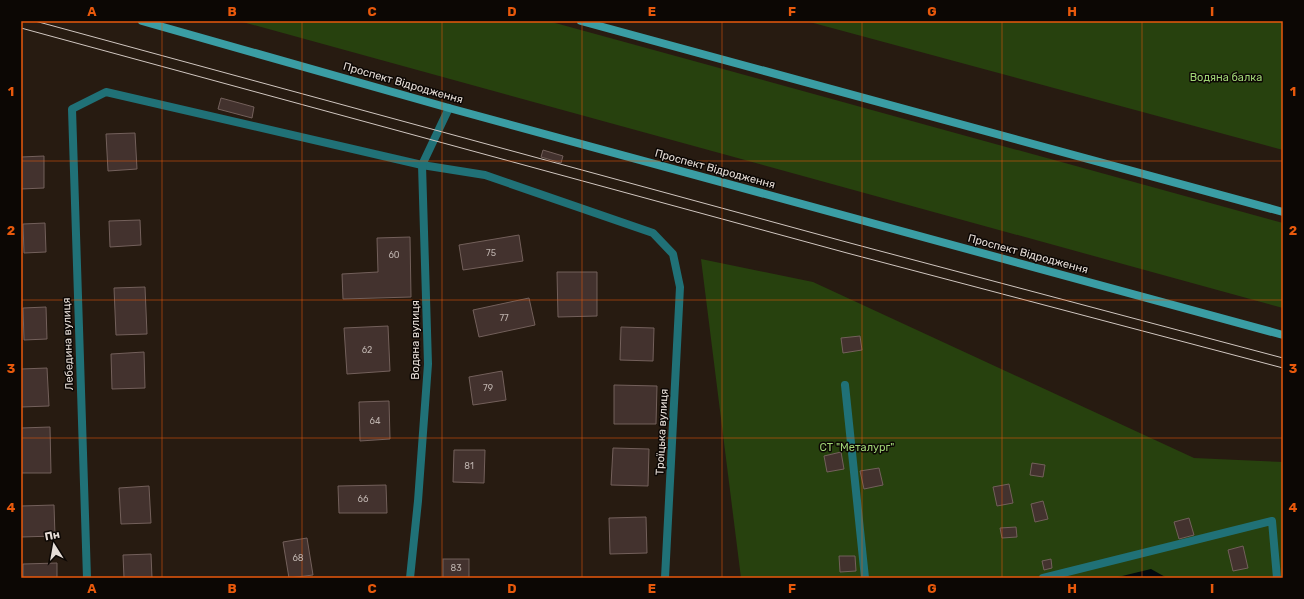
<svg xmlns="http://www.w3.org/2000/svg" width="1304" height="599" font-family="Rubik,sans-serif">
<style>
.green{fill:#27410e}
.water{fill:#01090f}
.building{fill:#43322e;stroke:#73605b}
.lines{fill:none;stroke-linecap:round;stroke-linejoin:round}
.lane{stroke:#207177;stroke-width:8}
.street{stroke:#207177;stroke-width:8}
.secondary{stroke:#3a9da4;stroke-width:8}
.tram{stroke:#d0c6c0;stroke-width:1}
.grid{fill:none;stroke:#e8590c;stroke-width:1;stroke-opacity:0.55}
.labels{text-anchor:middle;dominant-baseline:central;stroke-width:3;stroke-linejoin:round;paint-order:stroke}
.number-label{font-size:9px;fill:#bdb2ad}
.park-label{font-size:11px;fill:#a0d475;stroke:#0c0704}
.street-label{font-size:11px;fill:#e6ddd7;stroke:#0c0704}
.neatline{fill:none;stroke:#e8590c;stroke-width:1.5}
.grid-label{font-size:13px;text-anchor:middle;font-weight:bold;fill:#e8590c}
</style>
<rect width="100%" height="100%" fill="#271b11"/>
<g class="green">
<polygon points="239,21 548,21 1283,223 1283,308"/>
<polygon points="806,21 1283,21 1283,150"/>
<polygon points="701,259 813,282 1194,458 1283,462 1283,578 741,578"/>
</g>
<polygon class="water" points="1151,569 1167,578 1117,578 1118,577"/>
<g class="building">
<polygon points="221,98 254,107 252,118 218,109"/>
<polygon points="135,133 137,169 108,171 106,134"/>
<polygon points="543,150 563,156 561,163 541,157"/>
<polygon points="44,156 44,188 21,189 21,157"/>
<polygon points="140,220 141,245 110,247 109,221"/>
<polygon points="45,223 46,252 24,253 23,224"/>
<polygon points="519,235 523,261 463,270 459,245"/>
<polygon points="410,237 411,297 343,299 342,274 378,272 377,238"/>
<polygon points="557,272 597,272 597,316 558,317"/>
<polygon points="145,287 147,334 116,335 114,288"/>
<polygon points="529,298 535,325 479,337 473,310"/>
<polygon points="46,307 47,339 24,340 23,308"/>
<polygon points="388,326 390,371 347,374 344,328"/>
<polygon points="621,327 654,328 653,361 620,360"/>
<polygon points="860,336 862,350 843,353 841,338"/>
<polygon points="144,352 145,388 112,389 111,354"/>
<polygon points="47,368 49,406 21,407 21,369"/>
<polygon points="502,371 506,400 473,405 469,377"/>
<polygon points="614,385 657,386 656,424 614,424"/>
<polygon points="389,401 390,439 360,441 359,402"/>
<polygon points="50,427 51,473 21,473 21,428"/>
<polygon points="613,448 649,449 648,486 611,485"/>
<polygon points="454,450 485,450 484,483 453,482"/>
<polygon points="841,452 844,469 827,472 824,456"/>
<polygon points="1032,463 1045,465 1043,477 1030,475"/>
<polygon points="879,468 883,485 864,489 860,471"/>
<polygon points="1009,484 1013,503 997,506 993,487"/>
<polygon points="386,485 387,513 339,513 338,486"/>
<polygon points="149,486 151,523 121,524 119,488"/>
<polygon points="1043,501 1048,519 1035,522 1031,504"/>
<polygon points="54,505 55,536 21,537 21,506"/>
<polygon points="646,517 647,553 610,554 609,518"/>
<polygon points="1189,518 1194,535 1179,539 1174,522"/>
<polygon points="1016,527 1017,537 1002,538 1000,528"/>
<polygon points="307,538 313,575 289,578 283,542"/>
<polygon points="1243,546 1248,568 1233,571 1228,550"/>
<polygon points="151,554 152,578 124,578 123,555"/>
<polygon points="839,556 855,556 856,571 840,572"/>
<rect x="443" y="559" width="26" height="19"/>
<polygon points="1051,559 1052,568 1044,570 1042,561"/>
<polygon points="57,563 57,578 23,578 23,564"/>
</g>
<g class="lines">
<g class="lane">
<polyline points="845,385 865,578"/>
<polyline points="1043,578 1272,521 1277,578"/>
</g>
<g class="street">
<polyline points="87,578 72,109 106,92 422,165 485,175 653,233 673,254 680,287 665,578"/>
<polyline points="410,578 418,501 428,364 422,165 449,108"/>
</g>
<g class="secondary">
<polyline points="142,21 449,108 1283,335"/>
<polyline points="581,21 1283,212"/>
</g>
<g class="tram">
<polyline points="35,21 850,243 1283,358"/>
<polyline points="21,28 847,253 1283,368"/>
</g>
</g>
<path class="grid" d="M 162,21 L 162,578M 302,21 L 302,578M 442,21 L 442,578M 582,21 L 582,578M 722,21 L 722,578M 862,21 L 862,578M 1002,21 L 1002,578M 1142,21 L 1142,578M 21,161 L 1283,161M 21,300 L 1283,300M 21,438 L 1283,438"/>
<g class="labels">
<g class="number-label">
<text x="491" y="253">75</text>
<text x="394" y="255">60</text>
<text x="504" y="318">77</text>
<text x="367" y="350">62</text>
<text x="488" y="388">79</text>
<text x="375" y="421">64</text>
<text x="469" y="466">81</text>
<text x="363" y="499">66</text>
<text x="298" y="558">68</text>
<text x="456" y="568">83</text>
</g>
<g class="park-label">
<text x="1226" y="77">Водяна балка</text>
<text x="857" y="447">СТ "Металург"</text>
</g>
<g class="street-label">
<text transform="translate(403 83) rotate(16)">Проспект Відродження</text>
<text transform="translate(715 169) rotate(15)">Проспект Відродження</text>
<text transform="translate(1028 254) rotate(15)">Проспект Відродження</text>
<text transform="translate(415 340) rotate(-90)">Водяна вулиця</text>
<text transform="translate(68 344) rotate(-92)">Лебедина вулиця</text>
<text transform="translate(662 432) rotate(-87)">Троїцька вулиця</text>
</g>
</g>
<rect width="1304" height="599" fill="none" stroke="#0c0704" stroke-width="44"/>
<g transform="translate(54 545) rotate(349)" stroke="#0c0704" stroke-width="3" paint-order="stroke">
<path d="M0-3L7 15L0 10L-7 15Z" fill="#e6ddd7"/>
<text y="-6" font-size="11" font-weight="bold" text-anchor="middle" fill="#e6ddd7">Пн</text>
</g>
<rect x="22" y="22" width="1260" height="555" class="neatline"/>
<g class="grid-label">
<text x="92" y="16">A</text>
<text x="232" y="16">B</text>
<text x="372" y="16">C</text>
<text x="512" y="16">D</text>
<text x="652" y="16">E</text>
<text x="792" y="16">F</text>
<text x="932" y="16">G</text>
<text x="1072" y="16">H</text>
<text x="1212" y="16">I</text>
<text x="11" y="96">1</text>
<text x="1293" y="96">1</text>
<text x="11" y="235">2</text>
<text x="1293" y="235">2</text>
<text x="11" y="373">3</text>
<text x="1293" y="373">3</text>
<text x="11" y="512">4</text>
<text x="1293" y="512">4</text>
<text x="92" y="593">A</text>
<text x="232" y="593">B</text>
<text x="372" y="593">C</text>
<text x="512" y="593">D</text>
<text x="652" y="593">E</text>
<text x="792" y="593">F</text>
<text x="932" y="593">G</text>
<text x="1072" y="593">H</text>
<text x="1212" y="593">I</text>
</g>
</svg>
